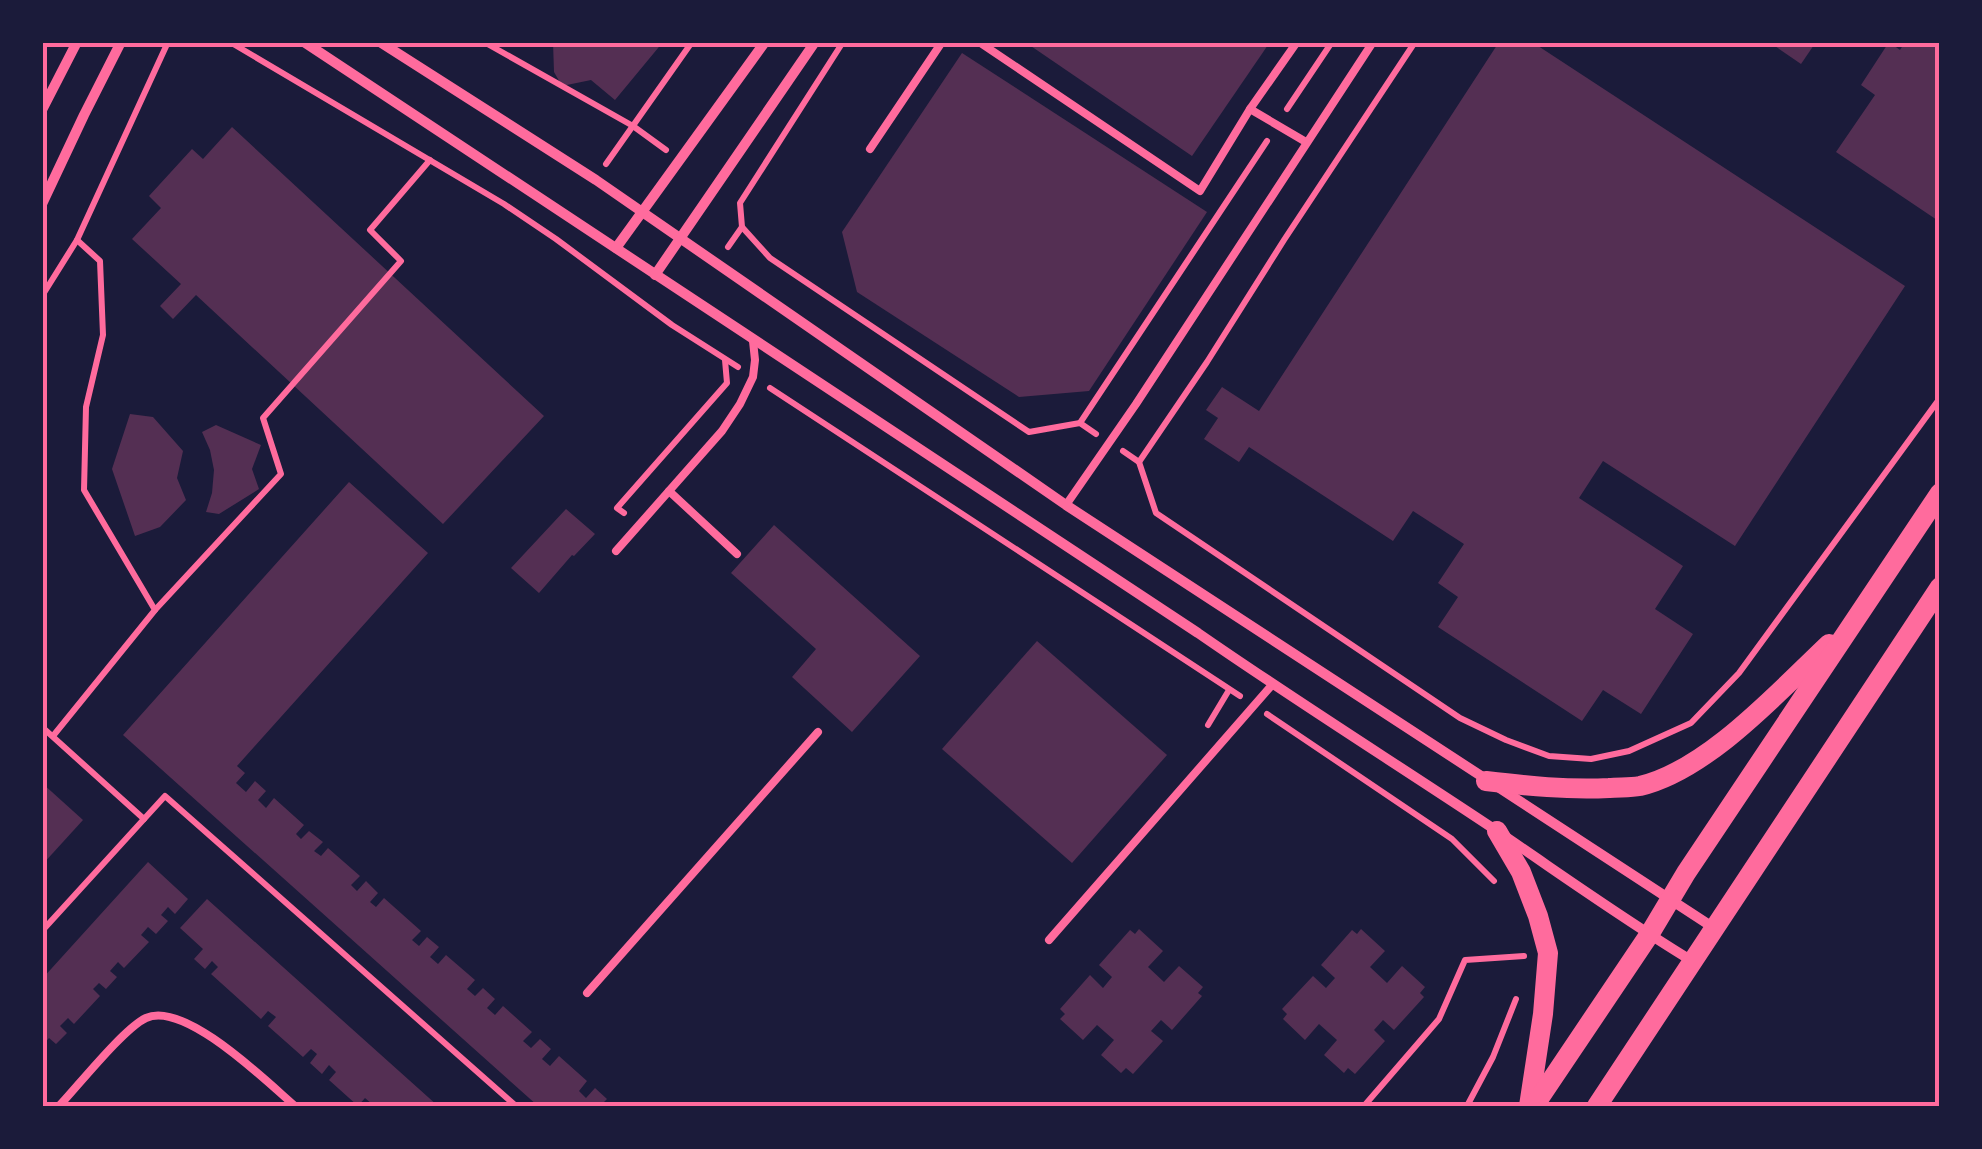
<svg xmlns="http://www.w3.org/2000/svg" width="1982" height="1149" font-family="'Archivo Narrow',sans-serif">
<style>
.building{fill:#542f53}
.lines{fill:none;stroke-linecap:round;stroke-linejoin:round}
.path{stroke:#ff6b9d;stroke-width:6}
.service{stroke:#ff6b9d;stroke-width:8}
.minor{stroke:#ff6b9d;stroke-width:10}
.secondary{stroke:#ff6b9d;stroke-width:20}
.neatline{fill:none;stroke:#ff6b9d;stroke-width:4}
</style>
<rect width="100%" height="100%" fill="#1b1b3a"/>
<g class="building">
<polygon points="553,42 663,42 615,100 591,80 562,86 554,72"/>
<polygon points="1025,42 1270,42 1192,156"/>
<polygon points="1499,42 1532,42 1905,286 1735,546 1603,461 1579,498 1683,566 1655,609 1693,634 1641,714 1603,690 1582,721 1438,627 1458,597 1438,583 1464,544 1413,511 1393,541 1249,447 1239,462 1204,439 1218,418 1206,410 1222,387 1259,411"/>
<polygon points="1769,42 1816,42 1801,64"/>
<polygon points="1889,42 1900,50 1905,42 1940,42 1940,222 1836,152 1875,95 1861,85"/>
<polygon points="962,53 1207,212 1089,391 1019,397 857,292 842,232"/>
<polygon points="232,127 544,416 443,524 196,295 173,319 160,306 181,284 132,239 161,208 149,196 192,149 203,159"/>
<polygon points="130,414 153,417 183,451 177,478 186,500 160,527 135,536 112,469"/>
<polygon points="216,425 261,445 252,469 259,489 219,514 206,512 212,493 214,470 210,450 202,432"/>
<polygon points="349,482 428,553 237,766 245,773 236,783 246,792 255,781 266,791 258,800 266,808 274,798 304,825 296,834 301,839 309,831 323,842 314,851 321,856 328,848 360,876 351,885 357,891 366,881 378,893 370,902 376,907 384,898 421,931 412,940 419,946 427,937 439,947 430,957 438,964 446,955 475,980 467,989 475,996 483,988 495,999 487,1008 495,1015 503,1006 532,1032 523,1041 531,1048 540,1039 551,1049 542,1059 550,1066 559,1056 587,1081 579,1091 586,1098 595,1088 607,1099 600,1106 538,1106 123,735"/>
<polygon points="566,509 595,534 574,556 572,555 539,593 511,568"/>
<polygon points="774,525 920,656 852,732 792,677 816,649 731,573"/>
<polygon points="1037,641 1167,755 1072,863 942,749"/>
<polygon points="42,783 83,820 42,865"/>
<polygon points="148,862 188,899 175,914 168,907 161,915 168,921 156,934 148,927 141,935 149,942 124,968 118,962 110,971 117,977 106,989 99,983 93,989 100,996 74,1024 68,1018 60,1026 67,1033 56,1044 49,1038 42,1046 42,979"/>
<polygon points="207,899 438,1106 370,1106 372,1104 365,1098 358,1106 329,1080 336,1072 329,1065 322,1074 310,1063 317,1054 311,1049 303,1057 268,1026 276,1017 268,1011 261,1019 211,974 218,967 212,961 205,969 194,959 203,949 180,928"/>
<polygon points="1139,929 1163,951 1148,967 1164,982 1179,966 1203,987 1198,993 1202,996 1172,1030 1161,1020 1151,1031 1163,1041 1133,1074 1126,1068 1121,1073 1101,1055 1114,1040 1097,1025 1083,1040 1060,1019 1065,1014 1060,1009 1090,975 1103,988 1112,977 1099,965 1130,930 1135,934"/>
<polygon points="1361,929 1385,951 1370,967 1387,983 1402,966 1425,987 1420,993 1424,997 1394,1030 1383,1020 1374,1030 1385,1041 1355,1074 1348,1068 1344,1073 1324,1055 1337,1040 1319,1024 1305,1040 1283,1019 1287,1014 1282,1009 1313,976 1326,988 1335,978 1321,965 1352,930 1357,934"/>
</g>
<g class="lines">
<g class="path">
<polyline points="230,42 504,204 556,239 672,325 738,367"/>
<polyline points="484,42 633,126 666,150"/>
<polyline points="843,42 740,203 742,227 770,258 1029,432 1080,423 1096,434"/>
<polyline points="1287,109 1332,42"/>
<polyline points="606,164 692,42"/>
<polyline points="728,247 742,227"/>
<polyline points="42,296 77,240 168,42"/>
<polyline points="770,388 1240,696"/>
<polyline points="1080,423 1267,141"/>
<polyline points="1123,451 1139,462 1156,513 1460,718 1506,740 1549,756 1591,759 1629,751 1691,723 1739,673 1940,398"/>
<polyline points="1139,462 1207,362 1284,240 1415,42"/>
<polyline points="624,513 617,508 727,383 725,360"/>
<polyline points="155,610 281,474 263,418 401,261 370,230 430,160"/>
<polyline points="1267,714 1452,839 1494,881"/>
<polyline points="1208,725 1229,690"/>
<polyline points="42,727 144,819"/>
<polyline points="53,736 155,610 84,490 86,407 103,335 100,261 77,240"/>
<polyline points="42,931 165,796 516,1106"/>
<polyline points="1364,1106 1439,1019 1465,960 1524,956"/>
<polyline points="1467,1106 1493,1057 1516,999"/>
</g>
<g class="service">
<polyline points="979,42 1200,191 1250,109 1297,42"/>
<polyline points="1250,109 1306,142"/>
<polyline points="870,149 942,42"/>
<polyline points="669,491 737,554"/>
<polyline points="1066,505 1136,404 1373,42"/>
<polyline points="616,551 722,431 740,404 753,377 755,360 753,341"/>
<polyline points="1049,940 1272,685"/>
<polyline points="587,993 818,732"/>
<path d="M 59,1106 C 78,1086 124,1028 146,1018 C 184,1000 267,1082 295,1106"/>
</g>
<g class="minor">
<path d="M 304,42 L 1198,633 C 1296,701 1398,765 1497,831 C 1562,875 1626,921 1694,962"/>
<polyline points="380,42 596,180 1066,505 1714,928"/>
<polyline points="42,110 77,42"/>
<polyline points="42,204 84,115 121,42"/>
<polyline points="616,248 765,42"/>
<polyline points="655,275 815,42"/>
</g>
<g class="secondary">
<path d="M 1486,781 C 1528,786 1567,790 1609,788 C 1619,787 1630,788 1640,786 C 1708,770 1779,691 1829,644"/>
<polyline points="1497,831 1521,872 1538,916 1548,953 1543,1014 1529,1106"/>
<polyline points="1534,1106 1649,935 1686,873 1940,493"/>
<polyline points="1597,1106 1940,587"/>
</g>
</g>
<rect width="1982" height="1149" fill="none" stroke="#1b1b3a" stroke-width="90"/>
<rect x="45" y="45" width="1892" height="1059" class="neatline"/>
</svg>
